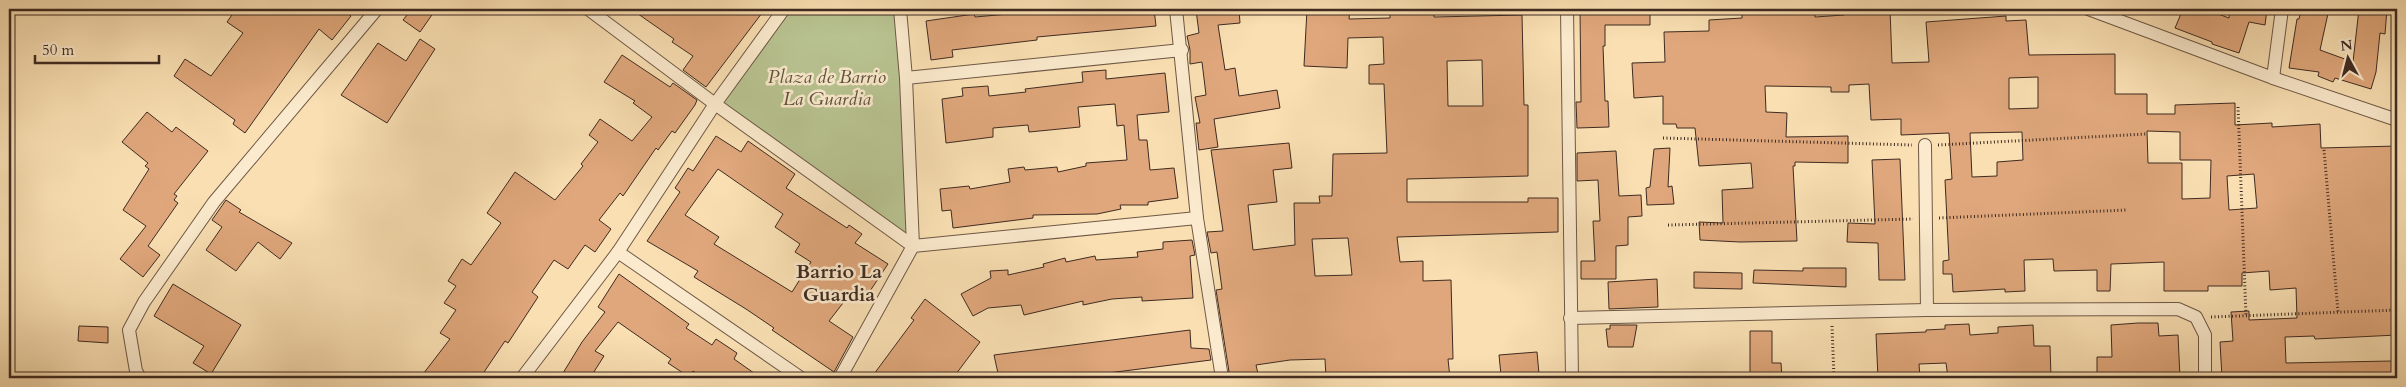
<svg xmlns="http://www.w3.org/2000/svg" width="2406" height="387" font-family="Cardo,serif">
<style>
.green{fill:#b8c391;stroke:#7c7759}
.building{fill:#dfa77b;stroke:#3f2b21;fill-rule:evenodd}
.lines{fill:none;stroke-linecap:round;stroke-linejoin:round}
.minor-casing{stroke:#6e5845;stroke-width:14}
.path{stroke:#3f2b21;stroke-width:3;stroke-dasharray:1 2.5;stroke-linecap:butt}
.minor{stroke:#fbeacd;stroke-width:12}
.labels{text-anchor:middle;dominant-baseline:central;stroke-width:5;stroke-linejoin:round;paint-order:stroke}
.park-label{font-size:19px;font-style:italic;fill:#5d513d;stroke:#fbeacd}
.neighbourhood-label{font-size:20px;font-weight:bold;fill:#3f2b21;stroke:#fbeacd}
</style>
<rect width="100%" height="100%" fill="#f9dfb2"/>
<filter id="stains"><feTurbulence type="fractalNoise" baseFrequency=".004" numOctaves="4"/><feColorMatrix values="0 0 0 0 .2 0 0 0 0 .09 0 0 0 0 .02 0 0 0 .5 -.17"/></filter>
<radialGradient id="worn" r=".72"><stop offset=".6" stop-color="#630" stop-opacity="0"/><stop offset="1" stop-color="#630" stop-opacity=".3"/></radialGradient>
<polygon class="green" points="784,9 900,9 913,246 715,104"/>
<g class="building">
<polygon points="236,9 343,9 351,16 332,40 319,29 245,133 233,124 235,120 174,76 185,59 211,76 243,33 227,22"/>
<polygon points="412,9 436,9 420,32 403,20"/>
<polygon points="631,9 765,9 706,87 683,70 693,56 672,42 674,39"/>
<polygon points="1019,9 1154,9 1156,26 1037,37 1037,40 952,50 953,57 931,60 926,21 974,14 975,17 1019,13"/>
<polygon points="1239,9 1240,23 1218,25 1225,70 1235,68 1239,96 1277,90 1280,108 1214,119 1218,147 1199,150 1196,123 1200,123 1195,97 1206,95 1202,62 1190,64 1190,50 1187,36 1199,33 1196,10"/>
<path d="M 1307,9 L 1350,9 L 1349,19 L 1390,18 L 1390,9 L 1434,9 L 1434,17 L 1522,15 L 1524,105 L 1528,105 L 1528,176 L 1407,179 L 1407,202 L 1528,202 L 1528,198 L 1558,198 L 1558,232 L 1397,237 L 1400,262 L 1423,261 L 1423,281 L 1451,280 L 1453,359 L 1448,359 L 1450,378 L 1326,378 L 1325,359 L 1290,360 L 1256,365 L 1259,378 L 1230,378 L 1216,290 L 1222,289 L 1217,252 L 1211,253 L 1207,232 L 1223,231 L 1211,150 L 1289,143 L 1292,168 L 1273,170 L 1277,202 L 1248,205 L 1253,250 L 1295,245 L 1294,203 L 1320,203 L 1319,196 L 1332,196 L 1333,154 L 1387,153 L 1384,84 L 1369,84 L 1369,65 L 1384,64 L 1383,37 L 1348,38 L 1347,68 L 1304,66 ZM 1482,60 L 1483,106 L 1448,106 L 1447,61 ZM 1348,238 L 1352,275 L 1315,276 L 1312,239 Z"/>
<polygon points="1580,9 1650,9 1650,25 1605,25 1605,46 1603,46 1605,101 1608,101 1609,127 1577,128 1576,102 1581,102"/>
<path d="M 1742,9 L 1815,9 L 1815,17 L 1844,15 L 1844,9 L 1890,9 L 1892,63 L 1929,62 L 1926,22 L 2006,16 L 2006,21 L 2026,20 L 2029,55 L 2115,54 L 2115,94 L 2147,94 L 2147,114 L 2175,114 L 2175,105 L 2235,103 L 2235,125 L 2272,123 L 2272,127 L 2320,124 L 2321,148 L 2397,146 L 2397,335 L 2315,339 L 2314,336 L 2285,337 L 2286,363 L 2392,361 L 2393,378 L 2222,378 L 2220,342 L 2233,341 L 2231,312 L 2249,311 L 2249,320 L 2297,318 L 2296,288 L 2270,290 L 2269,271 L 2242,273 L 2242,286 L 2208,286 L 2208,291 L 2164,291 L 2164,262 L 2111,264 L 2110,291 L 2097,291 L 2097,270 L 2054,271 L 2053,259 L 2024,260 L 2025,291 L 2005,292 L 2005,289 L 1953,292 L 1952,274 L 1943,274 L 1943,261 L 1949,260 L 1945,180 L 1952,179 L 1949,133 L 1901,135 L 1901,119 L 1871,120 L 1869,84 L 1849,85 L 1849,92 L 1831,92 L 1831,87 L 1765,86 L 1766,112 L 1787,113 L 1786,137 L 1848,136 L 1848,163 L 1795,162 L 1795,166 L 1793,166 L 1797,241 L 1740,242 L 1700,240 L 1699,222 L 1723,223 L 1722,190 L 1753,188 L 1751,163 L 1699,166 L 1695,128 L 1677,128 L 1676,124 L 1663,124 L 1663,96 L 1634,98 L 1632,63 L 1665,62 L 1664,32 L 1709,31 L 1709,20 L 1742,18 ZM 2038,77 L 2038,108 L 2009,109 L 2009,78 ZM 2147,131 L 2180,132 L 2180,160 L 2211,160 L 2210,198 L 2182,199 L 2182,163 L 2148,163 ZM 2022,132 L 2023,160 L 1997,162 L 1997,176 L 1972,177 L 1970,133 ZM 2254,174 L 2257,208 L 2229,210 L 2227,176 Z"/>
<polygon points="2183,9 2205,9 2229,18 2230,9 2267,9 2265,25 2249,22 2239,53 2212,44 2212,42 2175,28"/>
<polygon points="2301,9 2329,9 2320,50 2353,62 2359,9 2387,9 2385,34 2380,33 2376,72 2371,89 2335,78 2333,82 2318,76 2319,72 2289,68 2297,19 2299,19"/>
<polygon points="420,39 435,49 387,123 341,95 378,43 406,61"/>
<polygon points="622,55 670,87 673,83 697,100 695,105 675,133 672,131 658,150 656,148 623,196 620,193 599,220 611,229 595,252 585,245 568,269 554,260 532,292 538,297 508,343 505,341 480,378 420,378 450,339 440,333 456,310 444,303 456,286 448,281 462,259 471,265 501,223 487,213 515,172 555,200 583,166 581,164 598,142 589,135 600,119 632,141 652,117 633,103 635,101 604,82"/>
<polygon points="1106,70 1106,79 1165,73 1169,112 1137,115 1139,140 1147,140 1150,170 1174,168 1178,198 1148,202 1148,205 1120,205 1121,209 1097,214 1033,215 1033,218 953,228 951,210 942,211 940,189 969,186 970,189 1010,182 1008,169 1024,167 1025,170 1057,167 1058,172 1086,166 1086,163 1127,160 1124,125 1117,126 1115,104 1078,107 1080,127 1029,132 1028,125 993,128 993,137 946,143 942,99 963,96 962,88 988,86 989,96 1026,92 1025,89 1083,82 1082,72"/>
<polygon points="147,112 172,132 176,127 208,151 174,194 177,196 174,200 178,203 148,246 160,255 143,277 120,259 146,226 123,210 149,169 145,166 148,163 122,142"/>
<path d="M 716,136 L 741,152 L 748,141 L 795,174 L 786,188 L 847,228 L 849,225 L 862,234 L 855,243 L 888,264 L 866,297 L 854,289 L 829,321 L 853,337 L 834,372 L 772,330 L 774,328 L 746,309 L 694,277 L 698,271 L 647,241 L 680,192 L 675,188 L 688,168 L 693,171 ZM 718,169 L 783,214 L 775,227 L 800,244 L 795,252 L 811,262 L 792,292 L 714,244 L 719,237 L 685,215 Z"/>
<polygon points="1670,148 1668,187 1672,186 1674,204 1647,205 1646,188 1650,187 1654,149"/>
<polygon points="1616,151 1619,196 1641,195 1642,216 1628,217 1628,245 1616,246 1616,279 1581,279 1581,261 1595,261 1593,221 1600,221 1598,180 1577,181 1577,153"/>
<polygon points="1900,159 1905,280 1879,280 1878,243 1847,242 1848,223 1875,224 1872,160"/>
<polygon points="226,200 241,210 239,212 292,243 280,259 258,242 236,271 206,250 222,227 212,220"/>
<polygon points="1192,240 1195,255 1190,256 1193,298 1142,301 1142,297 1112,299 1083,305 1083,301 1024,315 1021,305 988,308 973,316 961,294 991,278 990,271 1008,270 1008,275 1044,267 1043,264 1065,258 1066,262 1095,256 1096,260 1138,257 1137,252 1163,249 1163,242"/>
<polygon points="1803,268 1846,268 1846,287 1753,283 1754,270 1803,271"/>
<polygon points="1694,272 1742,273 1742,289 1694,288"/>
<polygon points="619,274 689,324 686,328 712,345 716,339 737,353 734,359 761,378 704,378 693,371 689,377 668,363 671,359 618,322 595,351 604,356 590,378 560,378 582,342 605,312 598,307"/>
<polygon points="1657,279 1658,307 1609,309 1608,282"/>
<polygon points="173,284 241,325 211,374 193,363 204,346 154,316"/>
<polygon points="925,299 980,342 953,378 871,378 914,320 911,318"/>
<polygon points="2138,323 2158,323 2159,336 2178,335 2180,378 2097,378 2097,357 2112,357 2111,325"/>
<polygon points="1969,324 1970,335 1998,333 1998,327 2033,325 2034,346 2050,346 2051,378 1948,378 1946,363 1919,364 1920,378 1878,378 1876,334 1926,332 1926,330 1945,329 1945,325"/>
<polygon points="1610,325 1637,325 1633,347 1608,347 1606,329 1610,329"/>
<polygon points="79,326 108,327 108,343 78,341"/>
<polygon points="1190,330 1191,348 1209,349 1211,360 1108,373 1109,378 999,378 994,355"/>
<polygon points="1750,331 1772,331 1772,363 1781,363 1782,378 1750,378"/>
<polygon points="1537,352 1539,374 1531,374 1532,378 1514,378 1514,374 1501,375 1499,355"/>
</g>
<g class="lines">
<g class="minor-casing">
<g id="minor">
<polyline points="588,9 715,104 913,246 1197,218"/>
<polyline points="1176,9 1197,218 1222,378"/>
<polyline points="1567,9 1572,378"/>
<polyline points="2088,9 2273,78 2397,120"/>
<polyline points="906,78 1182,50"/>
<polyline points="2273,78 2282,9"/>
<polyline points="1925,145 1927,310"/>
<polyline points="618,252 801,378"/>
<polyline points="1570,318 1927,310 2178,309 2196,317 2205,335 2205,378"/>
<polyline points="140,378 136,371 129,330 144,302 214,202 377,9"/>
<polyline points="522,378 618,252 715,104 784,9"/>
<polyline points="840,378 913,246 906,78 900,9"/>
</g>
</g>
<g class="path">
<polyline points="2238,107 2246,316"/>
<polyline points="1663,138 1912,145"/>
<polyline points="1938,145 2146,134"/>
<polyline points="2324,150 2338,312"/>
<polyline points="1939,218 2127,210"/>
<polyline points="1668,225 1913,219"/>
<polyline points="2211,317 2397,310"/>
<polyline points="1832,326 1834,378"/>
</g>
<use href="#minor" class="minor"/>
</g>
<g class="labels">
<g class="park-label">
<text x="827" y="77">Plaza de Barrio<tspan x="827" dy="22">La Guardia</tspan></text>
</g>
<g class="neighbourhood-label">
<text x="839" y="271">Barrio La<tspan x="839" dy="23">Guardia</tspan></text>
</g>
</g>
<rect width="2406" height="387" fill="none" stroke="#f9dfb2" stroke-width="30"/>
<rect x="10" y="10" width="2386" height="367" fill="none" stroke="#3f2b21" stroke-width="2.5"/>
<rect x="15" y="15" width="2376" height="357" fill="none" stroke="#3f2b21"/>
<g transform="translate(2348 58) rotate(353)" stroke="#fbeacd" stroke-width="4" paint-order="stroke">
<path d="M0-4L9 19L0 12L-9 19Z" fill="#3f2b21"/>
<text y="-8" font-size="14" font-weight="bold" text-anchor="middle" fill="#3f2b21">N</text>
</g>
<path d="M35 55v8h124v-8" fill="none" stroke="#3f2b21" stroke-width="2.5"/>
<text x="42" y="55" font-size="15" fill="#3f2b21" stroke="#fbeacd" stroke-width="4" paint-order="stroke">50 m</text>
<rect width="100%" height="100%" filter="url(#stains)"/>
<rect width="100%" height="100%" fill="url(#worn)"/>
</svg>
